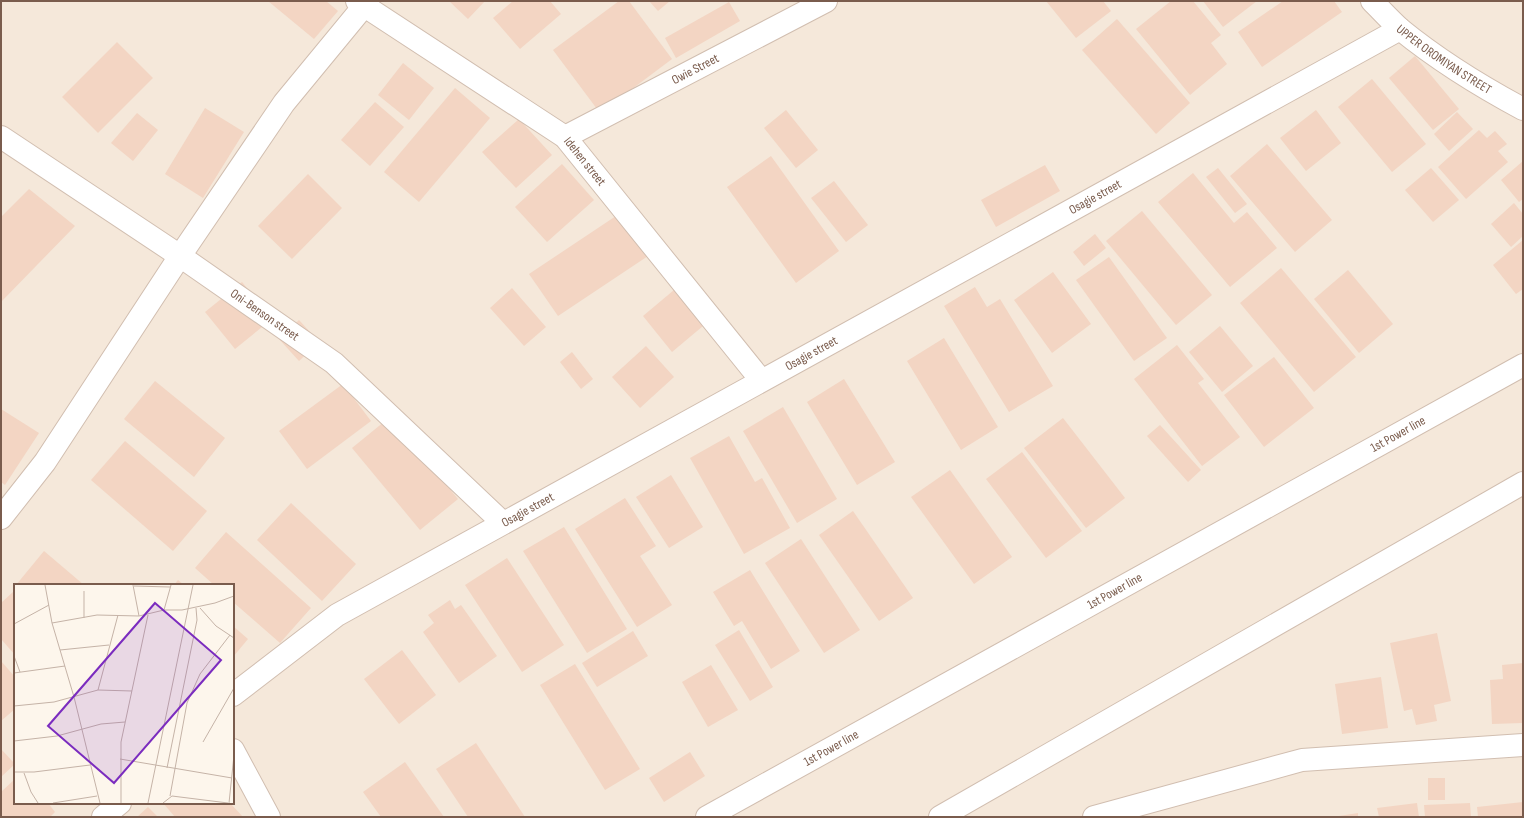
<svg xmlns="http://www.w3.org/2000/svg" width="1524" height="818" font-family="'Sofia Sans Condensed',sans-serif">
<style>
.residential{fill:#f5e8da;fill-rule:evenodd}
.building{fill:#f3d5c3}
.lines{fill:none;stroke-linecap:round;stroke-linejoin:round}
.street-casing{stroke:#d1beb0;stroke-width:24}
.street{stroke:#fff;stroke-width:22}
.labels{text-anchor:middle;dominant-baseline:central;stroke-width:3;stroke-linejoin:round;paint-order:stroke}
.street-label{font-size:13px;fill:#7a5c4d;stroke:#fffaf3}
.inset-road{fill:none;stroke:#c5b3a7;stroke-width:1}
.view{fill:#7b2cbf;fill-opacity:0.15;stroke:#7b2cbf;stroke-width:2}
.inset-edge{fill:none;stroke:#7a5c4d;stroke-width:2}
</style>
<rect width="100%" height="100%" fill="#fdf6ec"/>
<path class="residential" d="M 1,1 L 1523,1 L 1523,817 L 1,817 ZM 15,585 L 233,585 L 233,803 L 15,803 Z"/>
<g class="building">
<polygon points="268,1 326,1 338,11 314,39"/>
<polygon points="449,1 485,1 468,19"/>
<polygon points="513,1 550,1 561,14 520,49 493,18"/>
<polygon points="619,1 629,1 672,59 600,113 553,50"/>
<polygon points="649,1 670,1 658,11"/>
<polygon points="1046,1 1103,1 1111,11 1076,38"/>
<polygon points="1171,1 1193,1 1221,35 1211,43 1227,64 1190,95 1136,29"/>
<polygon points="1203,1 1257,1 1223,27"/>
<polygon points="1283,1 1334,1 1342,12 1262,67 1238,32"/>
<polygon points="729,2 740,21 676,58 665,38"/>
<polygon points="1117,19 1190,103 1156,134 1082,50"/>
<polygon points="117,42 153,78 98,133 62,97"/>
<polygon points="1415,56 1459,109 1433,130 1389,78"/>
<polygon points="403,63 434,88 409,120 378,95"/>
<polygon points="1372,79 1426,144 1392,172 1338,107"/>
<polygon points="455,88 490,118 419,202 384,172"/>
<polygon points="375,102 404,127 370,166 341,140"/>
<polygon points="205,108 244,132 203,198 165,174"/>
<polygon points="786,110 818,150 796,168 764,128"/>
<polygon points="1316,110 1341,143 1306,171 1280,138"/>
<polygon points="1457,112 1473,129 1449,151 1434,134"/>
<polygon points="137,113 158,130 133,161 111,143"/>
<polygon points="519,119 552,155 516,188 482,152"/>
<polygon points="1479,130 1487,138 1495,131 1507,144 1498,151 1508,162 1466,199 1438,167"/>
<polygon points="1267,144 1332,220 1295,252 1230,176"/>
<polygon points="771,156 839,251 796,283 727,187"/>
<polygon points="1523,161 1523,199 1519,202 1501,180"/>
<polygon points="562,164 594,200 547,242 515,207"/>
<polygon points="1045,165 1060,191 996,227 981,200"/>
<polygon points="1218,168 1247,204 1235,213 1206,177"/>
<polygon points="1431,168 1459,200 1433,222 1405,190"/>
<polygon points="1193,173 1234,223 1247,212 1277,248 1230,287 1158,202"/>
<polygon points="308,174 342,208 292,259 258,226"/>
<polygon points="834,181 868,225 846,242 811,198"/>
<polygon points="29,189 75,226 1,302 1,217"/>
<polygon points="1514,203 1523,214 1523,236 1511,247 1491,224"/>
<polygon points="1142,211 1212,295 1176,325 1106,241"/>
<polygon points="619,214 648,256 558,316 529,274"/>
<polygon points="1095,234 1106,248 1084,266 1073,252"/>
<polygon points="1523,240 1523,289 1516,294 1493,265"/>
<polygon points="1109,257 1167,338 1134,361 1076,280"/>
<polygon points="1281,268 1356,357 1314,392 1240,303"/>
<polygon points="1348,270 1393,324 1359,353 1314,299"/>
<polygon points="1053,272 1091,324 1052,353 1014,300"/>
<polygon points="242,282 272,319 235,349 205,312"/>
<polygon points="975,287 987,307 1000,299 1053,386 1009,412 944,306"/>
<polygon points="512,288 546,327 524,346 490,308"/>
<polygon points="674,290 703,326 672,352 643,316"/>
<polygon points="299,320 319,342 299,361 279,339"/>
<polygon points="1220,326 1253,366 1222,392 1189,352"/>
<polygon points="944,338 998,427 961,450 907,361"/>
<polygon points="1177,345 1204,379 1198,383 1240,437 1202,466 1134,379"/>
<polygon points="646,346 674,377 640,408 612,377"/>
<polygon points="572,352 593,379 581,389 560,362"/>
<polygon points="1274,357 1314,408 1264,447 1224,395"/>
<polygon points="844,379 895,462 857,485 807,402"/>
<polygon points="155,381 225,438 194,477 124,419"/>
<polygon points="343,384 371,421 307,469 279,431"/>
<polygon points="783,407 837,499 797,523 743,431"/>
<polygon points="1,409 39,433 5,485 1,482"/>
<polygon points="390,417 458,499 420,530 352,448"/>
<polygon points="1063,418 1125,498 1086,528 1024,448"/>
<polygon points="1160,425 1201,470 1188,482 1147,436"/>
<polygon points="729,436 755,482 762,478 790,528 744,554 690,458"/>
<polygon points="125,441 207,511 173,551 91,480"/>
<polygon points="1022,452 1082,531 1046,558 986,479"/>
<polygon points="950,470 1012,557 974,584 911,497"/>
<polygon points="671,475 703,527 669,548 636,497"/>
<polygon points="625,498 656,546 640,556 672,605 637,627 575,529"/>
<polygon points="291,503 356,564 322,601 257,540"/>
<polygon points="853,511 913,598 879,621 819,535"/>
<polygon points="564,527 627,629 587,653 523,551"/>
<polygon points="226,532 311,608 280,643 233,602 233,585 214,585 195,568"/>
<polygon points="801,539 860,630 824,653 765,563"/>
<polygon points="44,551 84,585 16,585"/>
<polygon points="507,558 564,645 522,672 465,585"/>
<polygon points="750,570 800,651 771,669 742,621 734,626 713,592"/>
<polygon points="178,580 184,585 174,585"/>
<polygon points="14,591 15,592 15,655 1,639 1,603"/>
<polygon points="450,600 455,609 461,605 497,656 459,683 423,632 434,623 428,615"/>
<polygon points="233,626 248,639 233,657"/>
<polygon points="739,630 773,687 750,701 715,645"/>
<polygon points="633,631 648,656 597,687 582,663"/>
<polygon points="1437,633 1451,701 1434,705 1437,721 1416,725 1412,709 1404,711 1390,643"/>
<polygon points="402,650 436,695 399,724 364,679"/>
<polygon points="1,661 15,677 15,709 1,721"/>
<polygon points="1523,663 1523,723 1492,724 1490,680 1503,679 1502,665"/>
<polygon points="575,664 640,769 605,790 540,685"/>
<polygon points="711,665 738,710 708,727 682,682"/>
<polygon points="1381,677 1388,728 1342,734 1335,684"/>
<polygon points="476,743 525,817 468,817 436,769"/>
<polygon points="1,749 15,764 1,777"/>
<polygon points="690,752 705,776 664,802 649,778"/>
<polygon points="405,762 444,817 381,817 363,792"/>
<rect x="1428" y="778" width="17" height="22"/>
<polygon points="15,779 15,803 48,803 55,812 50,817 1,817 1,792"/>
<polygon points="1523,802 1523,817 1478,817 1477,807"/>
<polygon points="163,803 230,803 243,817 175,817"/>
<polygon points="1417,803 1419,817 1379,817 1377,808"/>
<polygon points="1470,803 1471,817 1425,817 1424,805"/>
<polygon points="148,807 158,817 137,817"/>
<polygon points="1358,813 1358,817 1339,817 1339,816"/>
</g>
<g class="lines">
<g class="street-casing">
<g id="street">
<path id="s1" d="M 357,1 L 565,137 L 761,380"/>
<path id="s2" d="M 1372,1 C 1381,10 1390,20 1400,29 C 1438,60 1480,86 1523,109"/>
<path id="s3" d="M 1,137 L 180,256 L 334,363 L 503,523"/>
<path id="s4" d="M 565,137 L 826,1"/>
<polyline points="1,518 45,462 180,256 284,103 368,1"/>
<path id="s5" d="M 233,695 L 337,615 L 1400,29"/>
<polyline points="233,750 269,817"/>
<polyline points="103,817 120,803"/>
<path id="s6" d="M 707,817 L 1523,365"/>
<polyline points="940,817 1523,483"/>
<polyline points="1094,817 1302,760 1523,745"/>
</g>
</g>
<use href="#street" class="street"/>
</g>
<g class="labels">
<g class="street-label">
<text stroke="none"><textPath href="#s2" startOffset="93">UPPER OROMIYAN STREET</textPath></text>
<text stroke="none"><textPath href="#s4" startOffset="147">Owie Street</textPath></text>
<text stroke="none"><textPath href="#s1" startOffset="280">Idehen street</textPath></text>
<text stroke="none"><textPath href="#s5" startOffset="997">Osagie street</textPath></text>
<text stroke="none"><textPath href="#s3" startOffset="318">Oni-Benson street</textPath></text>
<text stroke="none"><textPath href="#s5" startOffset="673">Osagie street</textPath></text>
<text stroke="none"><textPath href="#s6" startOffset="790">1st Power line</textPath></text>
<text stroke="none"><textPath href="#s5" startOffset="349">Osagie street</textPath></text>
<text stroke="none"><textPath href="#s6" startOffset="466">1st Power line</textPath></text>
<text stroke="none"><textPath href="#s6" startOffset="142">1st Power line</textPath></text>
</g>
</g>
<g transform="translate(14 584)">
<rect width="220" height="220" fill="#fdf6ec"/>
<path class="inset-road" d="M 31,1 L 38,39 L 60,113 L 86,219M 119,1 L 125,32M 120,2 L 156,3M 70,7 L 70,34M 186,24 L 202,42 L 220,54M 150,26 L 157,1M 38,39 L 83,31 L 125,32 L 150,26 L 168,26 L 201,19 L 220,12M 0,40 L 35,21M 46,66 L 95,61M 0,72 L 6,88M 0,89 L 51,82M 84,106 L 104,31M 0,122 L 40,118 L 84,106 L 118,107M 0,157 L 43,152 L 87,140 L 111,138M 189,158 L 220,104M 106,175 L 218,194M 153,184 L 183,36 L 182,24M 0,188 L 20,188 L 76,181M 10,189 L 17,208 L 24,219M 156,212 L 173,119 L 186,90 L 216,51M 39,219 L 83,212M 107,219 L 107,158 L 134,31M 134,219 L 179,1M 149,219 L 158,212 L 214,219M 215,219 L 220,171"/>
<path class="view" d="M 141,19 L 207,76 L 100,199 L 34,142 Z"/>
<rect width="220" height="220" class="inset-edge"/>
</g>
<rect width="1524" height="818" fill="none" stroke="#7a5c4d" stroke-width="4"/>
</svg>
